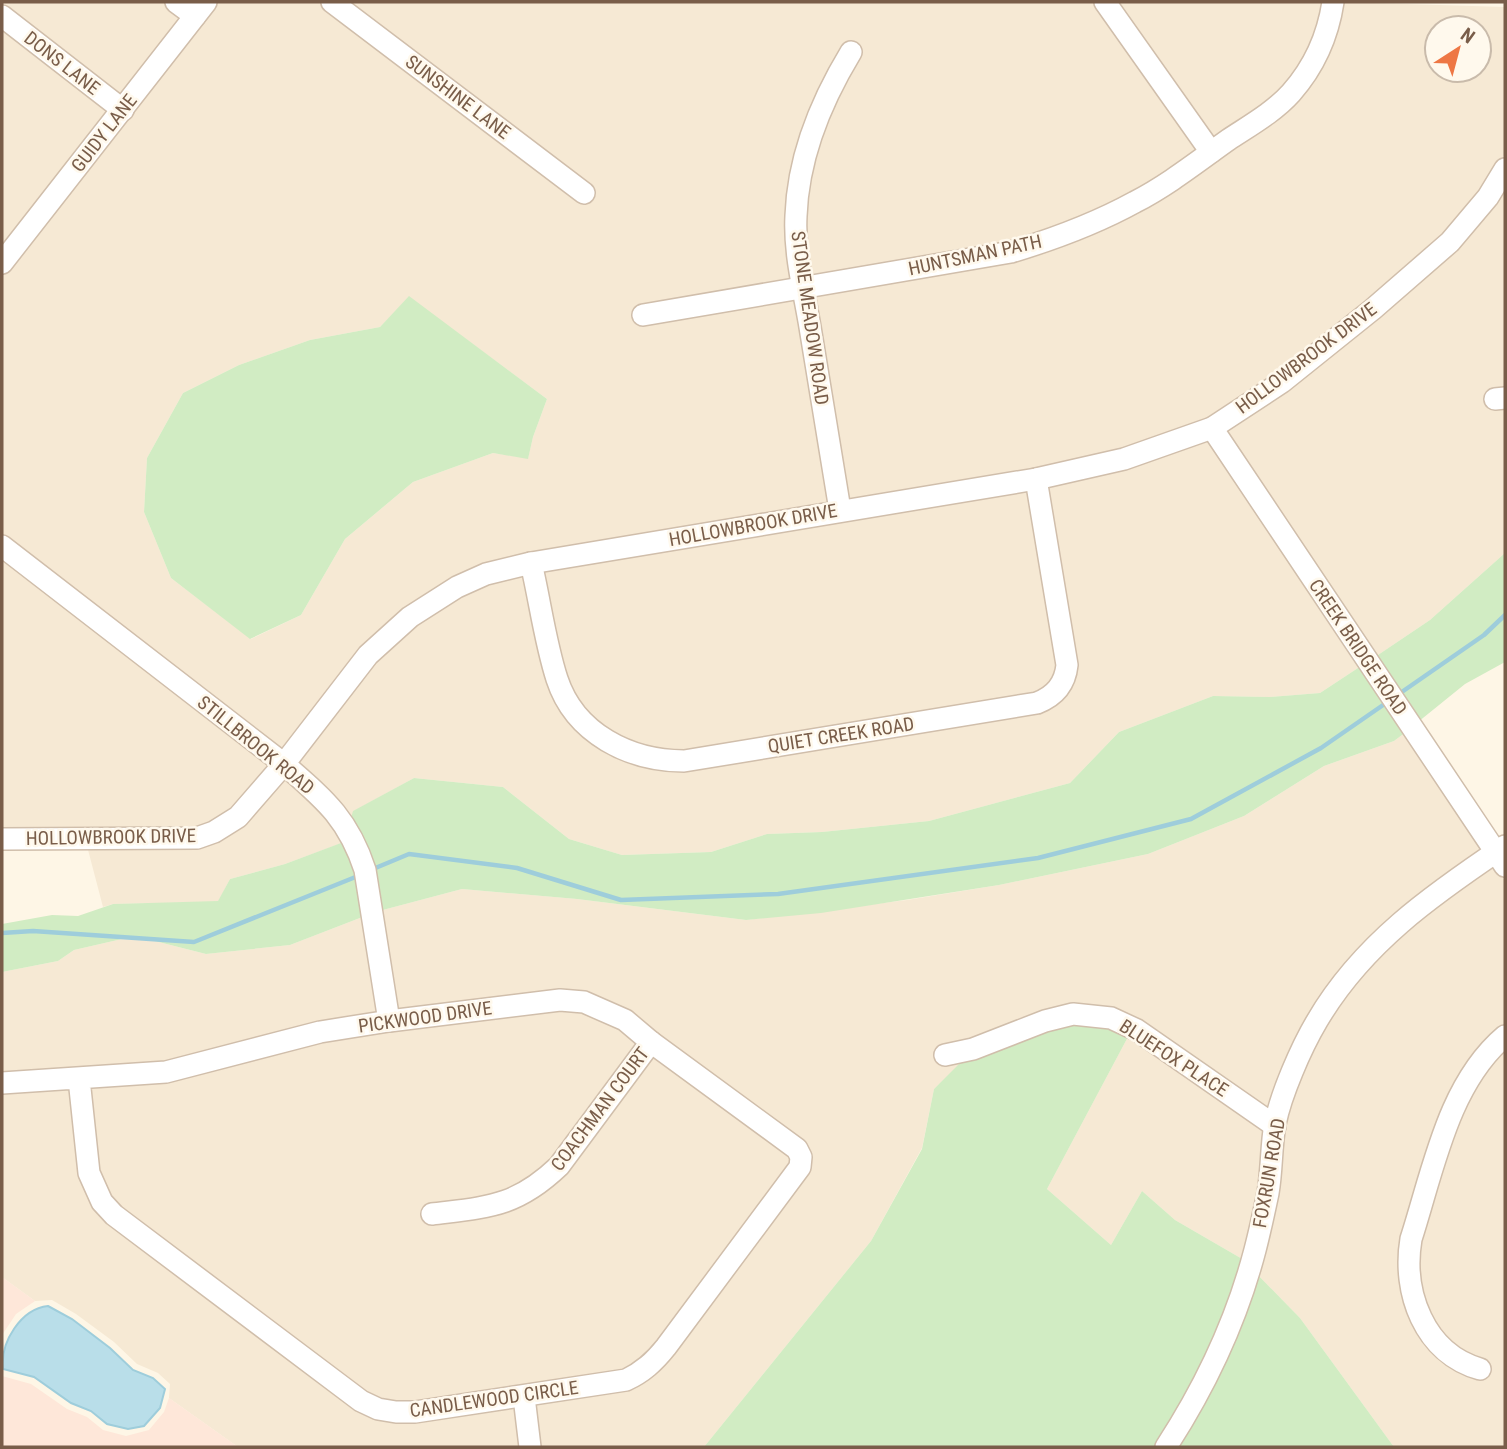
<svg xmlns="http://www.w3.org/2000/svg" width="1507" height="1449" font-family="'Roboto Condensed',sans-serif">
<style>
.residential{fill:#f6e9d4;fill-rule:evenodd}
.commercial{fill:#fee7d9}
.green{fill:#d1ecc3}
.water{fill:#b9dee9;stroke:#9ecddb;stroke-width:2}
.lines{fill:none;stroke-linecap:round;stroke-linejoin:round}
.stream{stroke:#9ecddb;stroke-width:4.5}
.minor-casing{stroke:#d0beab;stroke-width:24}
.minor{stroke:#fff;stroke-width:21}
.labels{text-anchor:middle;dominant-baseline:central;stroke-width:5;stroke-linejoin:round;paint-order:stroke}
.street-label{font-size:19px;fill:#795d49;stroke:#fff9ed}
</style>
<rect width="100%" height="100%" fill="#fef6e6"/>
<g class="residential">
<polygon points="2,2 162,2 184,18 122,99 2,6"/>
<path d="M 215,2 L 318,2 L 585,203 L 595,190 L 346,2 L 1095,2 L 1200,151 L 1133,195 L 1094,215 L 1053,231 L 1010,244 L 809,278 L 803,217 L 806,183 L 818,133 L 838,88 L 861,49 L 849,42 L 824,82 L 803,131 L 792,182 L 788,218 L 793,281 L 685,299 L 635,310 L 637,325 L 796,296 L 831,504 L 537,553 L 485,567 L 455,580 L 430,594 L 384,629 L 345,672 L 284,753 L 2,536 L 2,275 ZM 409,297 L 547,399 L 533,437 L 528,458 L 493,453 L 413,482 L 345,539 L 301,615 L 251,639 L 171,578 L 144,512 L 147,458 L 183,393 L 239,365 L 310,340 L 380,327 Z"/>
<polygon points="1115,2 1325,2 1316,37 1287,86 1213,141"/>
<path d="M 1340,2 L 1505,7 L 1505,153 L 1498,168 L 1446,237 L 1278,376 L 1214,417 L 1123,452 L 1043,470 L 847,502 L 811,294 L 1012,259 L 1287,108 ZM 1437,28 L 1479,28 L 1479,70 L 1437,70 Z"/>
<polygon points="2,27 112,112 2,252"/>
<polygon points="1505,183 1505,391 1488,392 1487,407 1505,406 1505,553 1430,620 1375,657 1223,429"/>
<polygon points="1208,437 1361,666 1320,693 1270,697 1213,696 1119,732 1070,783 929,821 822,832 767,834 711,852 622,855 569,839 503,787 414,778 354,811 351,818 295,762 356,681 413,623 488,582 525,572 549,683 627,761 1061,697 1045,485"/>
<polygon points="1030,488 1060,666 1044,692 684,753 664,753 616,737 584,711 564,676 541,569"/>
<polygon points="2,557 273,766 234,811 197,830 2,831"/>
<polygon points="1406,732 1485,851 1396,915 1271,1114 1141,1023 972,1042 937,1049 938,1064 967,1058 934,1089 922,1148 871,1241 704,1447 538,1447 533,1404 626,1388 808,1167 609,1002 396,1012 379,911 462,889 577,899 746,920 907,900 999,885 1148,854 1244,816 1324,766 1394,741"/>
<polygon points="284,775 322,809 344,837 342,843 285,864 230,879 218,902 113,904 103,907 87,846 196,846"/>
<polygon points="1493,863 1505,881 1505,1027 1473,1060 1446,1106 1404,1237 1400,1275 1409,1312 1418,1329 1435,1351 1455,1369 1484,1378 1489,1363 1465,1356 1431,1319 1418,1288 1416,1256 1419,1240 1460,1110 1484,1069 1505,1045 1505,1447 1394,1447 1300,1318 1255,1272 1275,1192 1283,1123 1298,1077 1322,1026 1359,973 1404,927"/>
<polygon points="365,916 380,1014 166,1064 2,1075 2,972 58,961 74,950 135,936 206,954 290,945"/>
<polygon points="559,1008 581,1010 601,1017 621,1027 641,1044 554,1161 536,1177 502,1196 486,1200 425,1207 424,1222 486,1216 505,1211 525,1202 544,1190 565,1170 652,1053 791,1155 794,1161 661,1342 650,1356 624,1373 415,1404 397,1404 381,1401 365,1394 119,1208 101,1184 96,1170 87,1087 166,1080 320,1040 390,1028"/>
<polygon points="1129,1035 1268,1131 1260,1192 1244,1260 1175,1220 1142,1191 1111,1245 1047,1189"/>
<polygon points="72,1088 82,1175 355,1408 517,1406 522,1447 238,1447 169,1398 170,1384 158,1373 137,1364 114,1342 76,1314 52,1300 35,1301 2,1277 2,1091"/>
</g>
<g class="commercial">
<polygon points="2,1277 35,1301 16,1314 2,1335"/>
<polygon points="2,1376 31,1384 67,1409 87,1417 103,1430 126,1436 149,1430 164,1412 169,1398 238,1447 2,1447"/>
</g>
<g class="green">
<polygon points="409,296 547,399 533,437 528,459 493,453 413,482 345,539 301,615 250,639 171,578 144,512 147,458 183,393 239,365 310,340 380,327"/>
<polygon points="1505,553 1505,662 1465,684 1418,722 1375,657 1430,620"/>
<polygon points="1361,666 1406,732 1394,741 1324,766 1244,816 1148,854 999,885 821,913 746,920 577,899 462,889 379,911 351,818 353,811 414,778 503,787 569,839 622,855 711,852 767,834 822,832 929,821 1070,783 1119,732 1213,696 1270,697 1320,693"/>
<polygon points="344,837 350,850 365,916 290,945 206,954 135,936 74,950 58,961 2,972 2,924 52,915 78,916 113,904 218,901 230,879 285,864 341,843"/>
<polygon points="1082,1022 1091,1022 1129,1035 1047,1189 1111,1245 1142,1191 1175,1220 1244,1260 1206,1361 1158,1447 704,1447 871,1241 922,1149 934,1089 962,1061 1045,1029"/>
<polygon points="1255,1272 1300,1318 1394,1447 1175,1447"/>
</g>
<path class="water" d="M 48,1306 L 72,1319 L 110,1348 L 133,1370 L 153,1378 L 165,1389 L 160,1408 L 144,1426 L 128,1429 L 107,1424 L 91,1411 L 71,1403 L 34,1377 L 3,1369 C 0,1342 21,1309 48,1306 Z"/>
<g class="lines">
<g class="stream">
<polyline points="1396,696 1484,635 1505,615"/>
<polyline points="373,869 409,854 517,868 621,900 778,894 1038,858 1191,819 1321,748 1386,703"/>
<polyline points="2,933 33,931 194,942 358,876"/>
</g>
<g class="minor-casing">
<g id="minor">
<polyline points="176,2 195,16"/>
<polyline points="332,2 584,193"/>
<polyline points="1105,2 1211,152"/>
<polyline points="2,16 123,110"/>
<polyline points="2,263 206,2"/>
<path d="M 643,315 L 1011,252 C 1054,239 1095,224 1135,202 C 1168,185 1197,162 1228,140 C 1249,126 1274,112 1291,93 C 1314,67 1328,35 1333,2"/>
<polyline points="1495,399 1505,398"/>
<polyline points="1212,428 1505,866"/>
<path d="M 840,510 C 830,449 820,388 810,327 C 804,291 794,253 796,216 C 798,157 820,103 851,52"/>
<path d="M 2,546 L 284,764 C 324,799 348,818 365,870 L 389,1021"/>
<path d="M 531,563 C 540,601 545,642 557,679 C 575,734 630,761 684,761 L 1037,703 C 1055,696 1065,684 1067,665 L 1036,479"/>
<polyline points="2,839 197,838 214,832 238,817 284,764 368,655 410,617 457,587 486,574 531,563 1036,479 1124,459 1212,428 1282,382 1373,309 1450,242 1488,197 1505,169"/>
<polyline points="945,1055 973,1049 1045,1021 1073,1014 1111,1018 1137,1030 1275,1126"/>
<path d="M 2,1083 L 166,1072 L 320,1032 L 389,1021 L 560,1000 L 584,1002 L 625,1020 L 651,1042 L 797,1149 L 801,1157 L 800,1167 L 666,1347 C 654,1362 643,1372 626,1380 L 415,1412 L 396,1412 L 378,1409 L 361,1401 L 114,1215 L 102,1202 L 89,1173 L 79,1079"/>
<path d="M 432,1214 C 488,1207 516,1207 559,1166 L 651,1042"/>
<path d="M 1480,1369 C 1424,1353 1402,1292 1411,1239 C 1433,1171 1448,1084 1505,1036"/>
<polyline points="524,1397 530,1447"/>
<path d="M 1166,1447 C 1205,1387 1237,1319 1255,1250 C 1260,1231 1264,1212 1268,1193 C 1272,1170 1271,1146 1275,1124 C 1281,1094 1301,1048 1317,1021 C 1362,944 1432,895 1505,846"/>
</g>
</g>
<use href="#minor" class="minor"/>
</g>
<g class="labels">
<g class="street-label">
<text transform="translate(62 63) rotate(38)">DONS LANE</text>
<text transform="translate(458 97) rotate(37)">SUNSHINE LANE</text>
<text transform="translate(104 133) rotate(-52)">GUIDY LANE</text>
<text transform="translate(975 255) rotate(-12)">HUNTSMAN PATH</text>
<text transform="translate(810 318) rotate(82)">STONE MEADOW ROAD</text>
<text transform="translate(1306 358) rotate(-37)">HOLLOWBROOK DRIVE</text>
<text transform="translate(753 525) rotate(-10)">HOLLOWBROOK DRIVE</text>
<text transform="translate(1358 647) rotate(56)">CREEK BRIDGE ROAD</text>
<text transform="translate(841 735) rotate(-9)">QUIET CREEK ROAD</text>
<text transform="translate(256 745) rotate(39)">STILLBROOK ROAD</text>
<text transform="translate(111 837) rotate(-1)">HOLLOWBROOK DRIVE</text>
<text transform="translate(425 1017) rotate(-8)">PICKWOOD DRIVE</text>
<text transform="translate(1174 1058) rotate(33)">BLUEFOX PLACE</text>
<text transform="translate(600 1109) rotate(-53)">COACHMAN COURT</text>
<text transform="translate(1269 1173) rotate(-80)">FOXRUN ROAD</text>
<text transform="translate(494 1399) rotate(-8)">CANDLEWOOD CIRCLE</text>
</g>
</g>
<rect width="1507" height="1449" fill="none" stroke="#795d49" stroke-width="7"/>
<g transform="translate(1458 49) rotate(36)"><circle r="33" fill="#fff9ed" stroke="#c9bbab" stroke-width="2"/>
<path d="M0-5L12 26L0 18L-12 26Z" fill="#ee7744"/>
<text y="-10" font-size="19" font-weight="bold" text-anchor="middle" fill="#795d49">N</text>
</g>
</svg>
